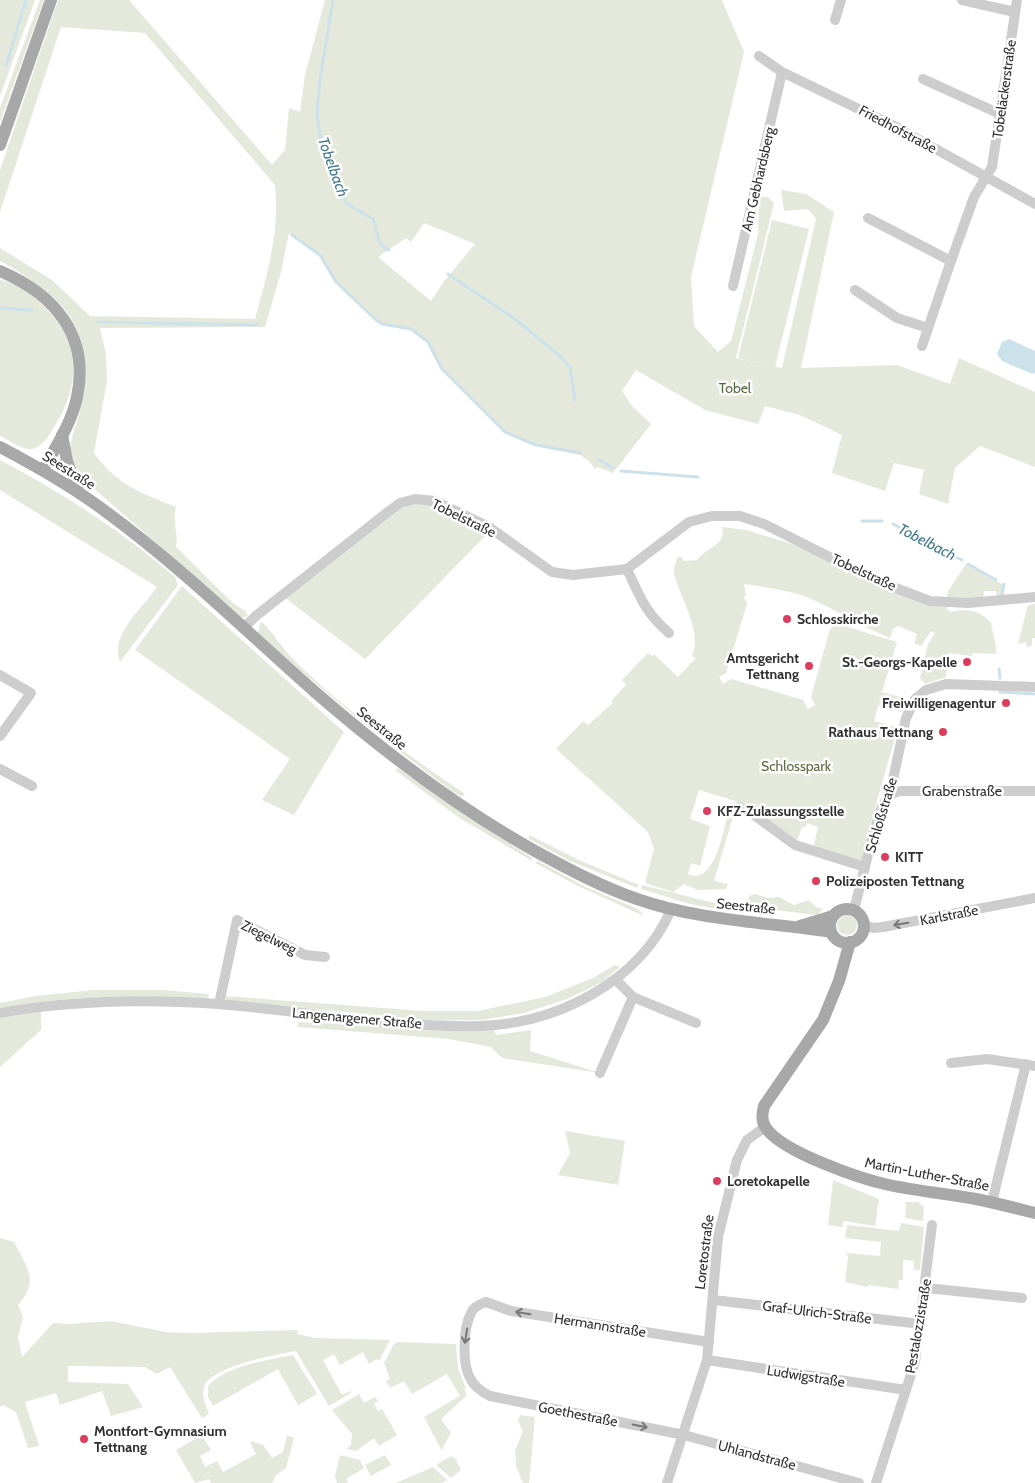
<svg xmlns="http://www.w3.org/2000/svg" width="1035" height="1483" font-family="Cabin,sans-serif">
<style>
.green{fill:#e5e9dc;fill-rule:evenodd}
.water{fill:#cce2eb}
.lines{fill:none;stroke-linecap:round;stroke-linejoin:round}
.stream{stroke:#cce2eb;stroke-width:3}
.minor{stroke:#cdcdcd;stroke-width:10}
.major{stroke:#a8a8a8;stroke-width:12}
.oneway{stroke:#777}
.poi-dot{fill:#dc3d5c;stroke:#fff;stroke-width:2}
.labels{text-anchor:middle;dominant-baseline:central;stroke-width:5;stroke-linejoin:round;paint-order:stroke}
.street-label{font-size:14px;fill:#303030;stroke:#fff}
.park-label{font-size:14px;fill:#586a3f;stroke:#fff}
.poi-label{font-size:14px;font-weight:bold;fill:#303030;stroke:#fff;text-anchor:start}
.water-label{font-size:15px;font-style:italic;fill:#427a8e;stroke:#fff}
</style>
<rect width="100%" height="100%" fill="#fff"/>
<g class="green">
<polygon points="0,0 35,0 0,96"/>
<polygon points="40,0 44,0 0,122 0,108"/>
<path d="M 58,0 L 129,0 L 272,165 L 285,150 L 289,108 L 300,112 L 305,75 L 325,0 L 722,0 L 744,52 L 691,277 L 694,326 L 718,352 L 731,341 L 758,234 L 759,197 L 768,197 L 774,203 L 736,358 L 782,368 L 816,219 L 808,209 L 784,211 L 781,190 L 806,194 L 834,212 L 801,368 L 897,365 L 950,384 L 959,358 L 1035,392 L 1035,467 L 980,446 L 955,468 L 948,504 L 919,494 L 924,470 L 894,463 L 885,491 L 832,473 L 842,435 L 800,415 L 765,406 L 758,424 L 705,410 L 636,370 L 622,391 L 632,406 L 651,424 L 613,473 L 597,467 L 595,469 L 589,461 L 580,455 L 536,446 L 505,432 L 442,369 L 427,342 L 419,335 L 411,329 L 382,324 L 376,320 L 336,282 L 320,255 L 289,233 L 281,272 L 265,327 L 100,328 L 106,354 L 107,381 L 94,453 C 117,485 141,493 176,507 C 172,524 179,533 176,547 L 234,604 L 245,611 L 248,616 L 242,618 L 91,486 C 82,476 74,468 71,454 C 68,439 79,421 81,406 C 96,327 65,297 0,261 L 0,248 L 52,280 L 90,316 L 255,319 C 267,275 280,231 275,185 L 145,33 L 61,27 L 0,212 L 0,170 ZM 424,223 L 475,244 L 445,280 L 431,301 L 378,257 L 406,238 L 411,242 Z"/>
<polygon points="772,220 809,229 775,367 738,358"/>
<path d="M 0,280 C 17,283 27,291 39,302 C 83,339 82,387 51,432 C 46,440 39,450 28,449 C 19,448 8,439 0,436 Z"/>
<path d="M 0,460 C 62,493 122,531 175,577 L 178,585 L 120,662 C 109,635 143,608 157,587 L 0,490 Z"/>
<polygon points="408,503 431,503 489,532 365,659 284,597"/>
<path d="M 722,527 L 746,530 L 792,544 L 947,606 L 947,610 L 951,612 C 968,608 979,611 991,622 C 992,633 997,643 996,654 L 973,653 L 972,656 L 949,653 L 946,677 L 925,684 L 920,678 L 921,674 L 928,644 L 935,633 L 931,631 L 921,646 L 914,643 L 917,634 L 898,626 L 893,629 L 890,638 C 860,626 834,608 804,596 C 796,592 754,585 744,584 L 746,595 L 744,597 L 747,604 L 726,673 L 719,677 L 723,684 L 732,679 L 803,700 L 808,709 L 815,705 L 811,697 L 830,629 L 838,624 L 897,642 L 882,692 L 904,698 L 901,712 L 879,705 L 881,696 L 874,721 L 896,727 L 897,731 L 869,829 L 862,863 L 813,849 L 818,827 L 807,823 L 806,827 L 802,827 L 797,841 L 751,806 L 699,790 L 690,819 L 710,826 L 700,866 L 691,863 L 688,874 C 716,887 725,824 729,807 L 735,810 L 714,881 L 728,884 L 726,889 L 698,890 L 684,884 L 673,892 L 645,883 L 654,849 L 648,832 L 556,749 L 583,721 L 588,725 L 613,703 L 611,701 L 626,685 L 622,680 L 648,653 L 652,656 L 654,654 L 678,677 L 696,658 L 692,656 C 703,629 679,598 674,572 C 673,568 676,562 678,557 L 682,557 L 683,561 L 697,560 C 709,545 726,546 722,527 Z"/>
<polygon points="966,564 1004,585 1000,596 997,596 996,591 984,591 983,598 947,598 948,591"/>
<polygon points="182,586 344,732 294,815 262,800 290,759 135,650"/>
<polygon points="1035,604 1035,641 1035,638 1032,638 1032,646 1027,647 1025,642 1018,644 1028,605"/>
<path d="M 261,621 C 272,631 280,645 290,656 C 341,708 405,753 465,794 L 461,797 C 389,746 323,691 258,633 Z"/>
<polygon points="398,768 469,818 532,858 532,861 458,817 395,770"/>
<polygon points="529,835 581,861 639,885 637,888 570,861 529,839"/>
<polygon points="538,861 586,887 638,909 644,916 578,886 535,863"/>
<polygon points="642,885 730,907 735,912 690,904 641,889"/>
<polygon points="755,894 768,898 779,897 794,905 809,900 816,907 823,909 817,915 748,907 749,896"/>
<circle cx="847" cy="925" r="10"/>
<polygon points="615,965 620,967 602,982 567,999 524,1013 482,1020 426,1020 226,1000 226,996 423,1011 478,1011 545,997 593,978"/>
<path d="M 93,990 L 162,990 L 209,994 L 208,999 C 135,995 73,995 0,1008 L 0,1003 L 35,996 Z"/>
<polygon points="41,1011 41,1030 0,1067 0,1018"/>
<polygon points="298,1022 424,1028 494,1029 496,1035 531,1030 530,1051 600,1073 502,1058 491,1047 449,1039 298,1027"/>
<polygon points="565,1131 625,1141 618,1185 558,1175 570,1153"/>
<polygon points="833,1180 879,1199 875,1226 844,1221 842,1227 828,1225"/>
<polygon points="904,1202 918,1202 924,1207 923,1221 905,1218 906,1204"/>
<polygon points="901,1223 924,1227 920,1270 914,1270 914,1261 903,1260 903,1280 899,1280 898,1289 868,1285 868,1287 845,1282 848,1257 846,1253 880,1256 881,1242 845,1238 847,1225 899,1231"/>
<path d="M 0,1238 L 14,1242 C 27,1268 40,1280 18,1305 L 23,1317 L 18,1337 L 22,1357 L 53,1323 L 69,1324 L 111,1321 L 166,1332 L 187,1333 L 298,1330 L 297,1334 L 315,1338 L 390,1340 L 379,1361 L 377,1359 L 369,1364 L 363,1352 L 340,1365 L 334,1354 L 323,1360 L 342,1395 L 350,1391 L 351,1393 L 329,1406 L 296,1351 C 278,1354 209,1367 204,1387 C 201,1396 206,1406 209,1414 L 202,1418 L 170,1367 L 157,1374 L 145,1367 L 68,1366 L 68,1382 L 128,1384 L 143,1407 L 111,1416 L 102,1391 L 60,1405 L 56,1393 L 25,1402 L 39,1446 L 28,1448 L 16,1412 L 3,1405 L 0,1406 Z"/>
<polygon points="398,1342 456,1344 458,1368 465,1386 466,1396 441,1419 451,1433 444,1445 442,1451 424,1417 460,1396 447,1374 412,1394 404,1381 390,1388 386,1381 390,1379 384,1363 394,1344"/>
<path d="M 293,1355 L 317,1394 L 298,1405 L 278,1369 L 213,1406 L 208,1397 L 208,1386 C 225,1366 268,1360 293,1355 Z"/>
<polygon points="359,1394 364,1403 375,1397 378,1401 374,1404 378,1411 382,1409 397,1435 379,1446 374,1438 356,1451 346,1449 351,1445 352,1434 332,1410"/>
<polygon points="520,1415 535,1417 529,1483 523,1483 516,1466 515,1451 523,1431 518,1421"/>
<polygon points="202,1435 211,1450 200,1456 205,1467 217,1461 223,1472 256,1454 251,1444 251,1441 263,1445 272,1458 283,1452 287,1435 294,1438 286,1468 276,1475 272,1483 211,1483 209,1479 195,1483 176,1450"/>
<polygon points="340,1455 360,1460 364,1468 346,1479 348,1483 337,1483 335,1476"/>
<polygon points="385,1455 391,1465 371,1476 365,1465"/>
<polygon points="451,1456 455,1458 461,1470 451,1478 436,1465"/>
<polygon points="433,1467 447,1480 442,1483 396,1483"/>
</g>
<polygon class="water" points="1009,339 1035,351 1035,373 1032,374 1002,361 997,354 1002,342"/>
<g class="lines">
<g class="stream">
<path d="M 333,0 L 320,79 L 317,114 L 320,135 L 346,203 L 373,219 C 378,231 376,245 389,250"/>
<polyline points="6,66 26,0"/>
<polyline points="292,235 320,255 336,282 376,320 382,324 411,329 419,335 428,342 442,369 505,432 536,445 581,453"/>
<polyline points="448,274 515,319 561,357 570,367 575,400"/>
<polyline points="0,308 32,310"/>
<polyline points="98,322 256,325"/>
<polyline points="598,459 613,468"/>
<polyline points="621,471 698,477"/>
<polyline points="862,521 882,521"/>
<polyline points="893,524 962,560"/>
<polyline points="968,564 996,580"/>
<polyline points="1002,595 1004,584"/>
<polyline points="999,669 1000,678"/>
<polyline points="1000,692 1035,694"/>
</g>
<g class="minor">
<polyline points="962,0 1015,12"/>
<polyline points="835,20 841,0"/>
<polyline points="759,56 782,72 896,127 1035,204"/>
<polyline points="923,79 1000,114"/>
<polyline points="868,218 951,261 974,197 992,167 1017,0"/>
<polyline points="733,286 782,72"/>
<polyline points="855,290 897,318 928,328"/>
<polyline points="922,346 951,261"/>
<path d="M 627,569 C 640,597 645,612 669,633"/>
<polyline points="243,628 257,615 388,512 400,503 415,499 435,501 489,527 552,572 573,575 627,569 689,522 712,516 740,516 764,524 877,581 930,601 968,603 1035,597"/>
<polyline points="0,675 31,693 0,736"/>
<polyline points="0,769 32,786"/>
<polyline points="890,794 901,791 1035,791"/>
<polyline points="739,807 750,812 795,845 865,867"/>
<polyline points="854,910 874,831 882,806 890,794 906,718 915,699 926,690 946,684 1035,687"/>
<polyline points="864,925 873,928 883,927 1035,898"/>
<polyline points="615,979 633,997 696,1023"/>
<polyline points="219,1004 237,920 305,955 325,957"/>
<path d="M 0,1013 C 73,1000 144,999 218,1004 C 305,1011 393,1028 481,1026 C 558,1023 639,982 671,910"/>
<polyline points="951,1063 987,1059 1035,1066"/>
<polyline points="600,1073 633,997"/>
<polyline points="992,1202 1026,1064"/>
<polyline points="926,1288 1022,1298"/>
<polyline points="713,1300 921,1324"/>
<path d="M 709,1342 L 511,1311 L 486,1302 C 480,1304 473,1307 471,1313 C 463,1329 462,1363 470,1378 C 474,1387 482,1392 490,1396 L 684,1435 L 859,1483"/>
<polyline points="707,1360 906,1390"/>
<polyline points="667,1483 707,1360 718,1237 737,1160 747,1140 765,1127"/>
<polyline points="876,1483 915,1362 932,1225"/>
</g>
<g class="major">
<polyline points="0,145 51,0"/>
<path d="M 0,271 C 54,294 90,335 77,397 C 72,422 56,447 43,470"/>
<polyline points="62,435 67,461 79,493"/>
<path d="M 0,447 C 38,467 75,488 109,514 C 182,568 247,632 315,692 C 383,751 456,807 535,851 C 568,869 602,887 637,899 C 700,921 766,922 831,932"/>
<circle cx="847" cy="926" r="17"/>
<polyline points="800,926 833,916"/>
<path d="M 850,942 L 839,981 L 823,1020 L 764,1106 C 762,1114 761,1121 766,1128 C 782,1152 861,1179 889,1185 C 918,1191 947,1194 976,1199 C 996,1203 1015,1208 1035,1213"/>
</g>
</g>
<defs><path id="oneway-shaft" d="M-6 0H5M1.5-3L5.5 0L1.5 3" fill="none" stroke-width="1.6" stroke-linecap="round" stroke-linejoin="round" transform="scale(1.25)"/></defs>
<g class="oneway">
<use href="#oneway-shaft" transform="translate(901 924) rotate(170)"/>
<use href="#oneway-shaft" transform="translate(523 1313) rotate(-171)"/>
<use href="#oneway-shaft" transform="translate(466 1336) rotate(99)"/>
<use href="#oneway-shaft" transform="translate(640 1426) rotate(11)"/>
</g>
<g class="poi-dot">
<circle cx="787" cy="619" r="5"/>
<circle cx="967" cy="662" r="5"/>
<circle cx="809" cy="666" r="5"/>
<circle cx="1006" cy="703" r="5"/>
<circle cx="943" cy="732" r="5"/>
<circle cx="707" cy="811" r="5"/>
<circle cx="885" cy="857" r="5"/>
<circle cx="816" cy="881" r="5"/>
<circle cx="717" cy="1181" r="5"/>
<circle cx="84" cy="1439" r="5"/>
</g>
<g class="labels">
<g class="street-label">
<text transform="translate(1004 89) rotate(-82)">Tobeläckerstraße</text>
<text transform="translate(898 129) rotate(28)">Friedhofstraße</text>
<text transform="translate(758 179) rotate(-77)">Am Gebhardsberg</text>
<text transform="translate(69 470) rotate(32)">Seestraße</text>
<text transform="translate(464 518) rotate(26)">Tobelstraße</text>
<text transform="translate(864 572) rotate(25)">Tobelstraße</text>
<text transform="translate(382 728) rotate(39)">Seestraße</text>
<text x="962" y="791">Grabenstraße</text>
<text transform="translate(881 815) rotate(-73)">Schloßstraße</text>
<text transform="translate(746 906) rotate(6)">Seestraße</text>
<text transform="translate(949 915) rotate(-11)">Karlstraße</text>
<text transform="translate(269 937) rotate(26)">Ziegelweg</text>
<text transform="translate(357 1018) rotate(5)">Langenargener Straße</text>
<text transform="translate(927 1174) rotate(11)">Martin-Luther-Straße</text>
<text transform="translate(704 1252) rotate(-83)">Loretostraße</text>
<text transform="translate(817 1312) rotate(7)">Graf-Ulrich-Straße</text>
<text transform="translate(600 1325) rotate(9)">Hermannstraße</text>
<text transform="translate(918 1326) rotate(-80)">Pestalozzistraße</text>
<text transform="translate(806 1376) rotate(9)">Ludwigstraße</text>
<text transform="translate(578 1414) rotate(11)">Goethestraße</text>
<text transform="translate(757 1455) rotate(15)">Uhlandstraße</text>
</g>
<g class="park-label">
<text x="735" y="388">Tobel</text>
<text x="796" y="766">Schlosspark</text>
</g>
<g class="poi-label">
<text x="797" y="619">Schlosskirche</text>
<text x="799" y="658" text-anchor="end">Amtsgericht<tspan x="799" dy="16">Tettnang</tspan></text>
<text x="957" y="662" text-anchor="end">St.-Georgs-Kapelle</text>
<text x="996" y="703" text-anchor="end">Freiwilligenagentur</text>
<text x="933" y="732" text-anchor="end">Rathaus Tettnang</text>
<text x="717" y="811">KFZ-Zulassungsstelle</text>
<text x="895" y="857">KITT</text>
<text x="826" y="881">Polizeiposten Tettnang</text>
<text x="727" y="1181">Loretokapelle</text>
<text x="94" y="1431">Montfort-Gymnasium<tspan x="94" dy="16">Tettnang</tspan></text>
</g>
<g class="water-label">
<text transform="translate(333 167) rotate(70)">Tobelbach</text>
<text transform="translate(927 542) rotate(27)">Tobelbach</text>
</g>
</g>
</svg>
